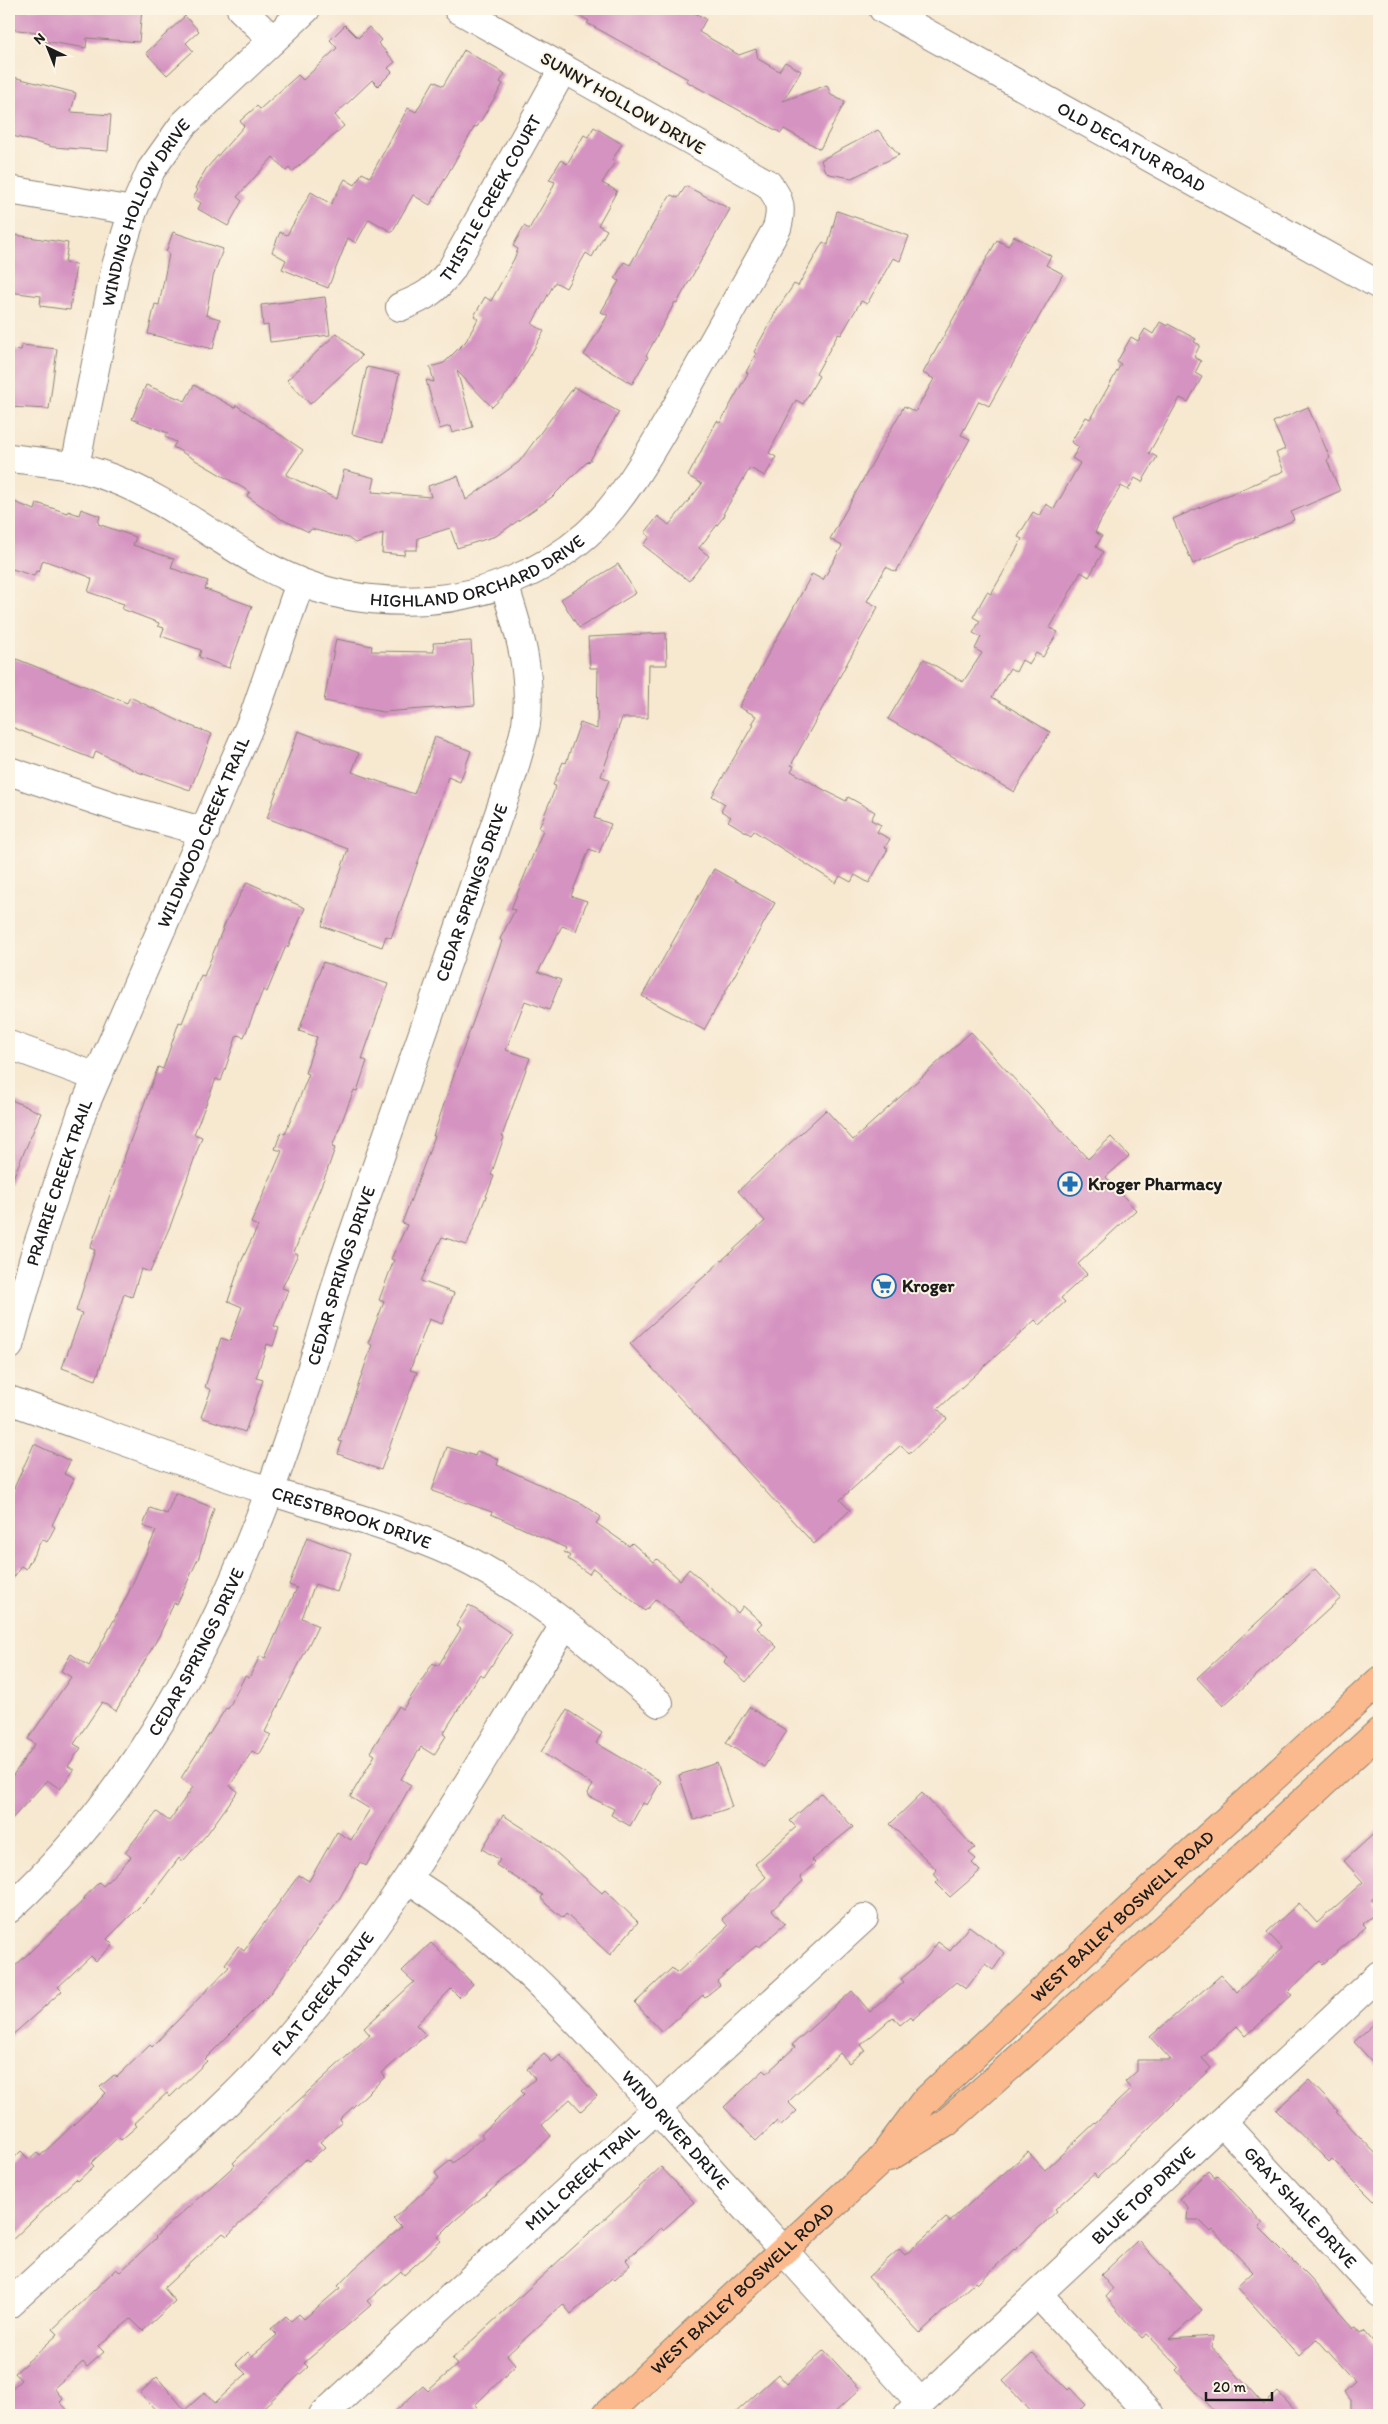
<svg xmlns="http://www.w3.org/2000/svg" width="1388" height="2424" font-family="Itim,sans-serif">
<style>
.building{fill:#d593c1}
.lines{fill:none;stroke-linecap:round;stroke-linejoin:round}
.minor-casing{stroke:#8a8276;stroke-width:30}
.major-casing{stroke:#8a8276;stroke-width:30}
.minor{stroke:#fff;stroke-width:28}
.major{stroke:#fbba8d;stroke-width:28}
.labels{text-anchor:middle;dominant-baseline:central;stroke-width:4;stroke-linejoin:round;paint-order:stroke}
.street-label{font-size:18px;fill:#1c1c1c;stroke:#fcf5e5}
.poi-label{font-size:18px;font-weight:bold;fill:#1c1c1c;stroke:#fcf5e5;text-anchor:start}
</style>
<rect width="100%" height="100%" fill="#fcf5e5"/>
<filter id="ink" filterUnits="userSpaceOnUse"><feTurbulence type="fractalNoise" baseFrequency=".02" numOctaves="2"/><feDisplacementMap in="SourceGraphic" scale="10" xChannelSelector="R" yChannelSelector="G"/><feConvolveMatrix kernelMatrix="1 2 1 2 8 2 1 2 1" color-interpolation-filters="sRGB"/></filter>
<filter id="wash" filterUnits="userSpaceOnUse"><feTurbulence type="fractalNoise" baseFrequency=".0096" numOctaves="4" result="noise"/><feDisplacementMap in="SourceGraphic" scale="20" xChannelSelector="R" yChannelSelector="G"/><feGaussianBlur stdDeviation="1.12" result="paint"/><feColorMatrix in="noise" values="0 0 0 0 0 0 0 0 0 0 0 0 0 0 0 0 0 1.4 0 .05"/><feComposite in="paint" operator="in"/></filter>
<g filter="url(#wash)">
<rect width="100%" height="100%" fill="#f7e8d0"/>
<g id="blocks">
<g class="building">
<polygon points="9,9 142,9 139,42 87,38 86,48 44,41 45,33 9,29"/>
<polygon points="568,9 688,9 706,19 699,32 739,55 756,49 758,59 779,71 785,62 801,71 783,101 827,85 831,95 845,102 820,149 784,129 781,133 713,96 686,81 688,79 587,23 589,21"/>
<polygon points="185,16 199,31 186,43 193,51 167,75 146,53"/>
<polygon points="345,25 358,38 369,27 381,40 378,43 395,62 388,68 392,72 378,86 372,80 335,115 344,126 292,172 289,168 286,171 273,157 237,197 242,201 228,226 198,209 201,203 193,198 198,190 195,188 206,169 244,126 240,121 257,106 260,109 298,75 303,80 337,48 330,40"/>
<polygon points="464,50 505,74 500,82 503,84 477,127 475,126 430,205 413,195 392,232 369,219 356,243 348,238 328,288 282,269 286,260 272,252 280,232 287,235 311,192 331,204 345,179 355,185 362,173 370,177 408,108 416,112 434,81 443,86"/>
<polygon points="9,76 76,93 71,112 111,115 108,151 53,147 9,135"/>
<polygon points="594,127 622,144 612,160 615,162 602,183 617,191 598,225 607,230 592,257 586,253 566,288 555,282 532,324 544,331 512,388 492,407 457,371 473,427 452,433 450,426 440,429 426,380 434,382 430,367 444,363 466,341 478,319 474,316 485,297 491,301 514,259 518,249 513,246 524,226 529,229 551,191 555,182 549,180 561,160 567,164 584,135 588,137"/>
<polygon points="878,130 899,155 852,178 829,174 824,169 821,160"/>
<polygon points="686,186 730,209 677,303 675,302 646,356 648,357 632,384 584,355 608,315 601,312 619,281 615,278 624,262 630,265 664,205 671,195 678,198"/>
<polygon points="837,211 909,236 900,261 893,258 867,304 861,301 841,335 838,334 816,374 819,376 803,404 796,400 769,453 776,457 765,476 750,468 723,514 725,515 699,548 709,556 689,581 643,545 650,537 645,533 658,516 669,525 702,484 688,476 717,421 720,423 748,373 746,372 756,354 754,352 778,308 794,284 798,286 823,242 828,245"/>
<polygon points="173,232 223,249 213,277 206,315 220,319 213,349 148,334 155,304 159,305 169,254 166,252"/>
<polygon points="9,234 68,243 65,263 76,264 70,310 40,306 41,296 9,292"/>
<polygon points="1014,236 1051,256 1046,265 1063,274 989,406 979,401 961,435 970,439 896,572 886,567 867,601 878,607 791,765 794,766 791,771 826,791 846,801 848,797 875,812 871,820 881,825 877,832 890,839 885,847 888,849 869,883 855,875 851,882 840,876 836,883 754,831 751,835 728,821 731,817 721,811 725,804 712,796 753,725 751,724 756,716 739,707 812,574 823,580 842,546 830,539 904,406 915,412 934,379 923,373 997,240 1008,246"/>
<polygon points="325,297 330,335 270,342 268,325 263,326 261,305"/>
<polygon points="1160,322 1167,326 1168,324 1196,339 1194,342 1200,345 1194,357 1201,361 1195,373 1202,377 1188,402 1180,398 1149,453 1157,457 1142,482 1135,478 1128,490 1121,486 1101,520 1095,532 1102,536 1096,547 1103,552 1089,577 1081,572 1070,592 1050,628 1058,632 1043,657 1036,653 1029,664 1022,660 1016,672 1010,668 992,697 1050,732 1014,792 888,719 924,659 963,682 982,653 975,649 981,637 973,633 980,621 973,617 987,592 991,594 1002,575 1022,539 1018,537 1033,512 1040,516 1046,504 1054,509 1080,463 1072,458 1079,447 1071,442 1086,417 1090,419 1110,384 1121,364 1117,362 1131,337 1138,341 1145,329 1153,334"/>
<polygon points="337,333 362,356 310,404 287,380"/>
<polygon points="22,345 57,349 49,409 9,407 9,349 21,350"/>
<polygon points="367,367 399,374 383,442 352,434"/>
<polygon points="146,385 185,401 194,385 235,408 236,405 303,450 286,475 337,499 344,470 375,478 372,492 431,497 428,486 458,476 466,500 519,462 574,387 619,412 589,462 588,461 552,497 496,536 457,548 450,528 418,538 417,550 405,550 404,555 382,553 383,533 355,543 348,538 311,529 309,532 281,519 247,496 250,492 173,447 176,442 165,437 168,433 132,419"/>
<polygon points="1308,407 1330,458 1327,460 1340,491 1291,512 1294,520 1193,564 1173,519 1284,471 1276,453 1285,449 1273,422"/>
<polygon points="9,500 35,510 37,503 67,513 68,511 79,515 81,509 100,516 98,524 136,537 133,545 174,559 171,568 208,581 205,589 252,606 229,668 199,657 201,650 161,636 164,628 158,626 159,623 122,609 124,604 88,592 92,579 87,576 43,560 39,572 36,571 34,576 9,568"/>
<polygon points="618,564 636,593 579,628 561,599"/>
<polygon points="666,633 667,665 649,665 648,718 622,718 601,776 609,780 594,818 611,824 599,853 589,849 571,896 587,901 576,931 562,926 538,972 561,980 549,1010 525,1001 506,1050 530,1058 502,1136 504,1137 491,1175 494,1176 467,1245 442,1237 421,1281 454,1293 442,1324 429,1319 410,1370 417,1372 381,1470 338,1454 342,1442 339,1441 372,1345 368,1343 384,1302 379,1300 394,1260 391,1259 407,1225 402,1223 435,1136 433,1136 460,1058 502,941 500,939 515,910 511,909 543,830 539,828 556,786 553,785 563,762 566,763 580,723 597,729 598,668 590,668 588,637"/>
<polygon points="336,639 372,646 371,651 434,652 433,643 471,641 475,705 383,712 324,701"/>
<polygon points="9,656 127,703 130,697 183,723 212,734 190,790 138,772 96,751 93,759 9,726"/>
<polygon points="298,731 359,753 352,772 414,794 435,737 471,751 460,782 448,777 391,938 386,936 382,947 322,926 348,849 267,818"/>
<polygon points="714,869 775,903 704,1030 642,996"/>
<polygon points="247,882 305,908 288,947 286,946 267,992 263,990 244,1037 237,1035 221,1081 216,1079 194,1134 202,1137 171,1224 150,1272 141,1269 132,1297 124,1294 96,1380 62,1368 82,1313 76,1311 95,1250 90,1248 158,1067 163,1069 179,1022 182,1023 201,975 204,976 226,921"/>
<polygon points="323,962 388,984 362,1059 367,1061 357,1091 354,1090 332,1147 335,1148 327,1171 294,1252 298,1254 282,1288 288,1290 274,1326 279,1328 273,1346 267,1344 256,1378 263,1380 245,1432 201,1417 211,1390 205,1387 221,1338 230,1341 242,1307 228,1301 241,1262 258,1226 251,1223 282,1151 275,1149 281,1132 285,1134 309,1074 305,1073 317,1037 299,1031"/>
<polygon points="971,1032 1088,1159 1111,1137 1129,1156 1106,1177 1136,1210 1078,1264 1087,1274 1061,1298 1065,1302 1040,1325 1035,1320 938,1409 947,1419 909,1454 901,1445 840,1500 850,1510 814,1544 630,1344 765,1221 738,1191 826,1110 853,1140"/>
<polygon points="9,1099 41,1113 9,1187"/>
<polygon points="34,1444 70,1461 64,1474 74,1479 52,1525 55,1527 47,1542 42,1539 26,1569 21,1566 9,1585 9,1499"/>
<polygon points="447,1447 475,1456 477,1451 499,1459 497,1465 583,1504 601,1517 596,1523 629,1546 632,1543 654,1562 657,1559 680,1580 689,1569 738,1613 743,1606 762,1623 757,1628 777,1647 746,1682 724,1662 727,1658 656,1599 645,1611 593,1568 589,1574 568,1559 570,1556 564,1552 566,1548 491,1514 492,1512 432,1491"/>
<polygon points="175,1493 214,1508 199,1557 177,1604 174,1603 159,1636 116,1711 102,1702 74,1744 81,1748 68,1766 74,1770 60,1789 47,1780 9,1822 9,1781 35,1744 28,1739 71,1677 61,1671 71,1654 89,1666 127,1596 156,1531 143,1526 150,1508 167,1514"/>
<polygon points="307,1537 351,1554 337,1592 315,1584 302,1618 318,1626 265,1732 271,1735 259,1755 252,1751 230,1786 238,1791 207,1834 182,1862 179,1858 151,1895 107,1939 113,1945 96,1961 91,1956 58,1987 62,1991 9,2038 9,1972 85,1899 84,1898 99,1882 103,1886 131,1857 125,1852 157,1812 169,1821 193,1787 181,1778 226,1708 228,1709 245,1676 249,1678 260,1656 265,1658 297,1588 289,1585"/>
<polygon points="1315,1569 1341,1598 1223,1706 1197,1678"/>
<polygon points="469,1605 512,1634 484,1677 480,1674 443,1734 446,1736 434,1755 421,1747 401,1779 411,1785 366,1866 360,1862 339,1899 268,1996 205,2059 207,2061 170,2097 167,2093 134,2123 137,2126 121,2140 118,2137 91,2163 94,2166 78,2181 76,2179 9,2243 9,2163 21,2151 29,2160 37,2153 40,2156 92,2107 106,2093 100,2087 114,2075 117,2077 150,2045 152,2047 229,1967 225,1964 238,1946 244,1951 299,1875 309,1881 337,1832 351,1840 370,1809 350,1797 375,1755 370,1752 399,1706 403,1709 433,1663 438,1666 461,1629 456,1626"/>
<polygon points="749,1707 787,1731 764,1767 726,1743"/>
<polygon points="567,1710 602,1733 596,1743 661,1781 647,1805 643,1803 630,1826 611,1815 614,1809 590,1797 588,1793 593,1785 541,1752"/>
<polygon points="717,1763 732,1807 694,1820 679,1775"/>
<polygon points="821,1793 853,1827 812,1860 815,1863 800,1877 803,1881 772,1910 785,1924 759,1947 757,1945 751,1950 717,1981 720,1985 705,1997 703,1995 662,2032 635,2003 672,1968 677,1973 728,1926 722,1919 766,1877 755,1864 796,1827 790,1821"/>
<polygon points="922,1793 975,1848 969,1853 976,1859 972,1863 980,1871 950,1897 936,1883 939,1880 934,1874 937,1870 890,1824"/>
<polygon points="503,1815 542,1840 602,1893 605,1890 638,1922 610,1955 566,1914 563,1918 546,1904 541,1898 543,1895 496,1865 500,1860 482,1849"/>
<polygon points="1379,1829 1379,1900 1376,1896 1371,1900 1379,1910 1363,1924 1366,1927 1323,1964 1320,1961 1288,1992 1292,1995 1246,2036 1237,2026 1202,2058 1211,2068 1174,2104 1097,2178 1094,2174 1055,2209 1057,2211 1015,2250 1014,2249 977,2284 975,2282 920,2333 868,2277 899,2249 905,2255 946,2218 950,2221 1028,2152 1045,2170 1131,2089 1125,2082 1137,2071 1137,2060 1171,2060 1150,2037 1221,1975 1237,1992 1282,1948 1267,1932 1299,1903 1317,1923 1363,1882 1344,1861"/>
<polygon points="969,1926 1005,1953 993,1970 985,1964 966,1989 956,1982 912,2020 910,2017 900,2025 893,2017 861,2045 865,2050 849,2063 840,2053 788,2102 797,2111 781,2126 777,2121 756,2141 724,2107 764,2070 767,2073 795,2047 792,2045 852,1991 870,2012 904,1982 901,1979 927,1957 938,1942 950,1951"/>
<polygon points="431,1943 473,1984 460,1998 451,1989 416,2025 426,2035 382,2073 385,2077 340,2119 342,2122 320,2142 325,2147 309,2161 306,2159 227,2236 223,2233 164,2288 175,2301 143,2331 131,2319 98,2346 104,2352 87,2367 83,2362 54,2388 63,2399 60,2402 72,2415 9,2415 9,2391 21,2380 15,2373 58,2334 53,2329 116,2269 120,2272 156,2238 155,2237 235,2165 233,2163 274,2123 370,2035 364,2028 414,1982 402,1971"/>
<polygon points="1379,2019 1379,2069 1354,2042"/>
<polygon points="544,2054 552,2062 560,2055 597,2096 581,2111 570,2099 542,2125 551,2136 522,2164 454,2221 438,2237 441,2241 424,2257 404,2275 401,2271 367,2301 371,2305 304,2363 308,2367 255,2415 160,2415 140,2393 157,2377 185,2410 205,2392 215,2403 246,2374 236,2364 248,2352 252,2356 277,2335 271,2329 286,2316 291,2321 299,2314 304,2319 340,2288 338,2286 354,2269 401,2227 393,2219 439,2178 435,2173 451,2160 453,2163 483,2137 481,2134 524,2094 521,2091 535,2079 527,2069"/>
<polygon points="1309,2080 1338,2111 1336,2112 1379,2157 1379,2206 1332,2159 1329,2162 1276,2110"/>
<polygon points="661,2167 694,2202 663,2230 661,2228 626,2260 630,2265 614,2280 612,2278 571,2314 563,2304 507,2355 516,2365 475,2405 484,2415 391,2415 423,2386 428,2391 457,2365 452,2359"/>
<polygon points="1208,2171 1215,2178 1218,2175 1263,2224 1259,2227 1309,2277 1354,2328 1356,2327 1361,2333 1364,2331 1379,2348 1379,2415 1365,2415 1363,2412 1351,2411 1351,2400 1344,2392 1355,2382 1317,2339 1299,2356 1237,2287 1253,2272 1213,2230 1211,2232 1199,2220 1187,2220 1188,2207 1179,2199"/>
<polygon points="1138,2240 1202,2310 1170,2339 1213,2336 1212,2347 1264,2405 1278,2392 1299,2415 1217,2415 1176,2370 1179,2367 1147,2334 1142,2338 1126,2321 1106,2297 1113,2289 1101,2275"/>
<polygon points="824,2350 860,2389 832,2415 733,2415 778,2374 787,2384"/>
<polygon points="1033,2353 1068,2390 1070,2388 1086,2405 1075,2415 1034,2415 1003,2381"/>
</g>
</g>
</g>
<g filter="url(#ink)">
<use href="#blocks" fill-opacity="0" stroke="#8a8276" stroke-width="1"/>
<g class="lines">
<g class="minor-casing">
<g id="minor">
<polyline points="241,9 273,40"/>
<path id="s1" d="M 883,9 L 1379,285"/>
<polyline points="9,190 133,211"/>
<path id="s2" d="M 400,307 C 425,297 434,292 451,270 L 563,69"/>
<path id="s3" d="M 9,458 C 43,462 78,465 111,478 C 175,502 226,549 288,577 C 332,597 381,603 428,600 C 486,596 542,573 586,535 C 624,502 657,440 682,397 C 714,341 745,284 777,228 C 782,210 781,199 768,184 L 458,9"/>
<path id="s4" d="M 75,466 L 116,266 L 133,211 L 151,170 L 183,125 L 306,9"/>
<polyline points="9,771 116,807 205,832"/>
<polyline points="9,1045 97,1077"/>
<path id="s5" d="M 9,1346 L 36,1250 L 82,1112 L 253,718 L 300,583"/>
<path id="s6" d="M 9,1400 C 97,1431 184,1464 273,1492 C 334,1512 396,1527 455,1554 C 531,1590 596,1648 659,1703"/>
<path id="s7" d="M 408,1879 C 519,1949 605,2050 691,2148 C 768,2233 844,2318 921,2403"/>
<path id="s8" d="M 9,1909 C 190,1743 275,1502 340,1272 L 513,773 C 517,757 523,740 526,724 C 533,675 519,630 504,584"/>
<path id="s9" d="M 1222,2122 L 1379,2293"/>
<polyline points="1038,2294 1150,2415"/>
<path id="s10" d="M 9,2304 C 58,2259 107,2214 156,2169 C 196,2132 237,2095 274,2054 C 390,1925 474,1771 565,1624"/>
<path id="s11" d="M 323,2415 L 864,1918"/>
<path id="s12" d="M 908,2415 L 1379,1975"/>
</g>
</g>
<g class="major-casing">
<g id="major">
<polyline points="889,2157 946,2123 1162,1931 1379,1732"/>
<path id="s13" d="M 606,2415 L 879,2162 L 923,2103 L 1139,1900 L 1379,1681"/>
</g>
</g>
<use href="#minor" class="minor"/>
<use href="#major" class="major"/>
</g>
</g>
<defs>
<g id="pharmacy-ring" transform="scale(1.25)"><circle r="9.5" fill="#fcf5e5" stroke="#1f6fb2" stroke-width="1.5"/><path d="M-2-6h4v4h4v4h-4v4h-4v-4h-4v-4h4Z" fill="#1f6fb2"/></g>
<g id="supermarket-ring" transform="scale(1.25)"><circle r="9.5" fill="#fcf5e5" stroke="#1f6fb2" stroke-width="1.5"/><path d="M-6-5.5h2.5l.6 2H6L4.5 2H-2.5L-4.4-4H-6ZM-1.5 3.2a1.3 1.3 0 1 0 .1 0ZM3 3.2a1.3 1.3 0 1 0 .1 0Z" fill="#1f6fb2"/></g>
</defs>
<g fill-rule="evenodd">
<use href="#pharmacy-ring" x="1070" y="1184"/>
<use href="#supermarket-ring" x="884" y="1286"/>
</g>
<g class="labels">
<g class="street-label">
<text transform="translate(623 103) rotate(30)">SUNNY HOLLOW DRIVE</text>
<text stroke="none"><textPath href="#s1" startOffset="284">OLD DECATUR ROAD</textPath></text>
<text stroke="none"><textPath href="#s2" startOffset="146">THISTLE CREEK COURT</textPath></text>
<text stroke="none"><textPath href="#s4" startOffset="265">WINDING HOLLOW DRIVE</textPath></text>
<text stroke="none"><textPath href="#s3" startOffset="506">HIGHLAND ORCHARD DRIVE</textPath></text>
<text stroke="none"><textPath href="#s5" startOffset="550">WILDWOOD CREEK TRAIL</textPath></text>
<text stroke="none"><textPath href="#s8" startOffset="1129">CEDAR SPRINGS DRIVE</textPath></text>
<text stroke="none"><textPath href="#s5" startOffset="171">PRAIRIE CREEK TRAIL</textPath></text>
<text stroke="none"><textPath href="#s8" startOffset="724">CEDAR SPRINGS DRIVE</textPath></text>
<text stroke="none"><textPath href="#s6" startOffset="362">CRESTBROOK DRIVE</textPath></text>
<text stroke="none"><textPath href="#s8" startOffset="320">CEDAR SPRINGS DRIVE</textPath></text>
<text stroke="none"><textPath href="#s13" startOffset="719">WEST BAILEY BOSWELL ROAD</textPath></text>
<text stroke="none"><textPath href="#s10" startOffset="442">FLAT CREEK DRIVE</textPath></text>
<text stroke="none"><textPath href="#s7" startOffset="368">WIND RIVER DRIVE</textPath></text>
<text stroke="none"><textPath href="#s11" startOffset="352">MILL CREEK TRAIL</textPath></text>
<text stroke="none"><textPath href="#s12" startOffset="322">BLUE TOP DRIVE</textPath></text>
<text stroke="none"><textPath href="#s9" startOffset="116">GRAY SHALE DRIVE</textPath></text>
<text stroke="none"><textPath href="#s13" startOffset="186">WEST BAILEY BOSWELL ROAD</textPath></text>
</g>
<g class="poi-label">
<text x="1088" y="1184">Kroger Pharmacy</text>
<text x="902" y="1286">Kroger</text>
</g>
</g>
<rect width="1388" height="2424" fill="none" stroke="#fcf5e5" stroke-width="30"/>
<g transform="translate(48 48) rotate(317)" stroke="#fcf5e5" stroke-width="4" paint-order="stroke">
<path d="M0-4L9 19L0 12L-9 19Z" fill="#1c1c1c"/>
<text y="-8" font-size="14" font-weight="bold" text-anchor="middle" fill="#1c1c1c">N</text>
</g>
<path d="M1206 2392v8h66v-8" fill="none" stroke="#1c1c1c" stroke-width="2.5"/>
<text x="1213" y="2392" font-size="15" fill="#1c1c1c" stroke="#fcf5e5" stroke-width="4" paint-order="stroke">20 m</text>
</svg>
